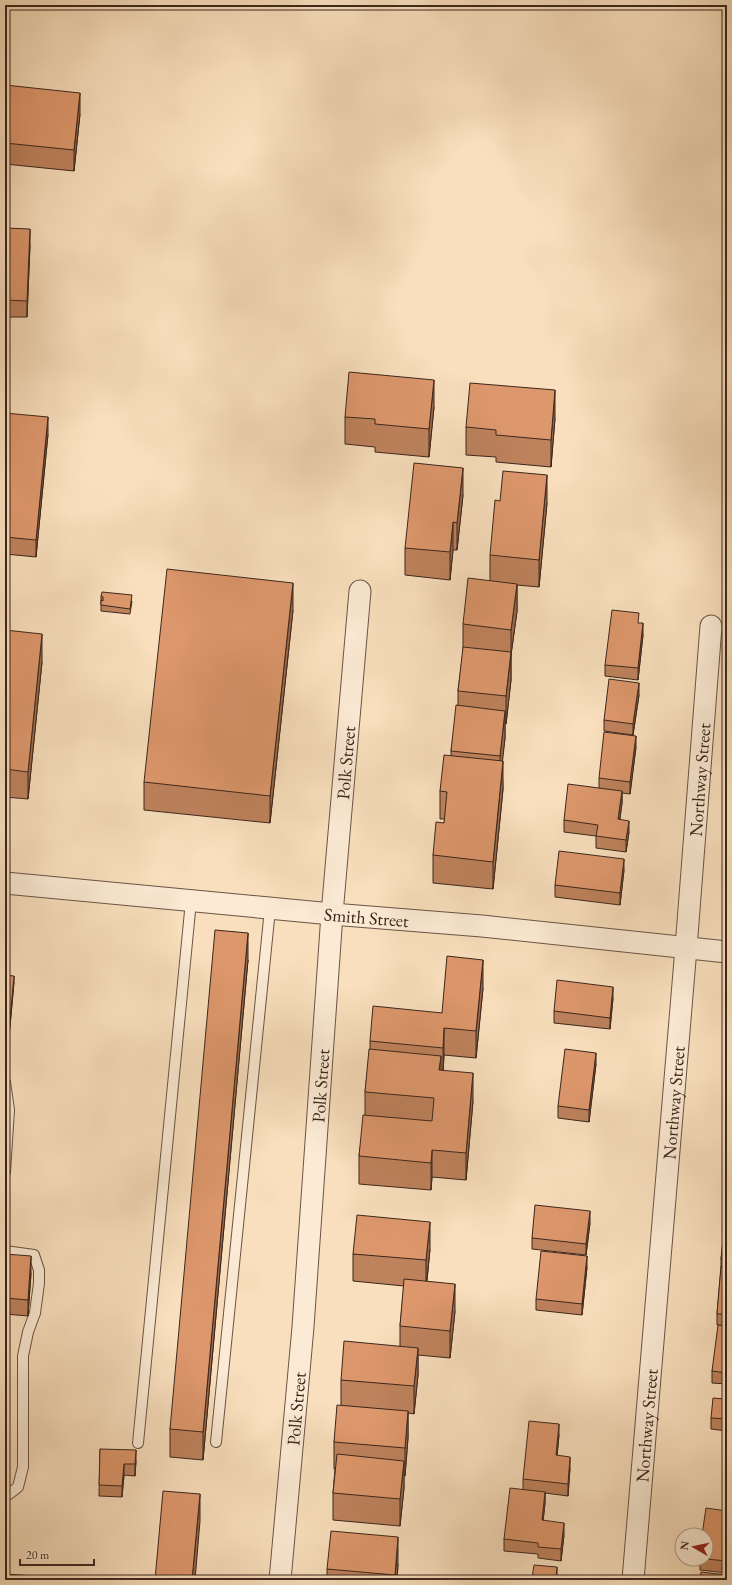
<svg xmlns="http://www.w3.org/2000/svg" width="732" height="1585" font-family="'EB Garamond',serif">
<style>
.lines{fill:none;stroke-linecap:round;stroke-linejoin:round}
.lane-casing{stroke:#6a5444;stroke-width:12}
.street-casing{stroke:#6a5444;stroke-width:23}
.lane{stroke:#fbead4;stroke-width:10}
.street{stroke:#fbead4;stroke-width:21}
.wall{fill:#be825d;stroke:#3b261c}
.shaded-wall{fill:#9b6a4c;stroke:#3b261c}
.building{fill:#dd976c;stroke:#3b261c}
.labels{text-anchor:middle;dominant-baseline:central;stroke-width:3;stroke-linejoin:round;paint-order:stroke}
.street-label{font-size:18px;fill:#3b261c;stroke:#fbead4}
</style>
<rect width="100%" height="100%" fill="#f9dfbd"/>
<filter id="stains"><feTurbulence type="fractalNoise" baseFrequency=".005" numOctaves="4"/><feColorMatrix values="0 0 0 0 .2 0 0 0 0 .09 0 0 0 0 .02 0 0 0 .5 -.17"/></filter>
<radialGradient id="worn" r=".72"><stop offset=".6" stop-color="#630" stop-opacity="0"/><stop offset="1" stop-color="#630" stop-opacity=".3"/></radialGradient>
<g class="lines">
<g class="lane-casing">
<g id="lane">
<polyline points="5,1082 9,1110 5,1172"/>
<polyline points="5,1251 34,1255 39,1270 39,1283 35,1313 28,1332 23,1356 23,1467 18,1487 9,1494 5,1494"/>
<polyline points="216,1442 270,909"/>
<polyline points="138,1443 191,901"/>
</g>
</g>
<g class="street-casing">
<g id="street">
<path id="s1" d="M 5,883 L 332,914 L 482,926 L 727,952"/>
<path id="s2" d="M 280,1580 L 303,1327 L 332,914 L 360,591"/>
<path id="s3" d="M 633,1580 L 686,948 L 711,626"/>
</g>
</g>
<use href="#lane" class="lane"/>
<use href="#street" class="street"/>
</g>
<g class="wall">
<polygon points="5,85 80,114 74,171 5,164"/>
<polygon points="5,228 30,245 27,317 5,317"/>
<polygon points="434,407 429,457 375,452 375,447 345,444 345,417"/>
<polygon points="5,413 48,434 36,557 5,554"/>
<polygon points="555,418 551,467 496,462 496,457 466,455 466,427"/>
<polygon points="463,495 457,550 453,550 450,580 405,575 405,548"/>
<polygon points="547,503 539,587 517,585 517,611 511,655 511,680 506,724 505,724 505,738 502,761 503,789 493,889 433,883 433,855 444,823 445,819 440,819 440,791 451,756 451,751 458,705 458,691 463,652 463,624 490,581 490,555"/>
<polygon points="101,596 132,601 130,614 101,611"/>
<polygon points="293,610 270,823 144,810 144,782"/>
<polygon points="639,623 643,635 638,680 605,676 605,665"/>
<polygon points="5,630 42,662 28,799 5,797"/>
<polygon points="639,695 633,735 604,731 604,720"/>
<polygon points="636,747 630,794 622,793 622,803 620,819 629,832 626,852 596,848 596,836 564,832 564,820 599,788 599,778"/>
<polygon points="624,870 620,905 555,897 555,885"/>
<polygon points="248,960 203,1460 170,1457 170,1429"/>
<polygon points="5,975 14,982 9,1037 5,1037"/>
<polygon points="483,988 476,1058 444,1055 443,1070 473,1101 466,1180 432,1177 431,1190 359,1184 359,1156 365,1115 365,1092 370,1049 370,1041 442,1013"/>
<polygon points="613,998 610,1029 554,1023 554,1011"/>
<polygon points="596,1064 589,1122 558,1118 558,1106"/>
<polygon points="727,1210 727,1326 717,1325 717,1314 721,1268 721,1259"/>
<polygon points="590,1223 586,1255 532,1249 532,1238"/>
<polygon points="430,1249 427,1281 455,1311 450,1358 418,1355 418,1375 414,1414 408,1413 408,1438 405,1476 404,1476 404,1488 400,1526 333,1520 333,1493 335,1469 334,1469 334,1442 341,1405 341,1380 400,1346 400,1326 404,1286 353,1281 353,1254"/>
<polygon points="5,1254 31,1273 28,1316 5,1314"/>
<polygon points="587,1267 582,1315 536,1310 536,1299"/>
<polygon points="727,1326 727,1384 712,1383 712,1371"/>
<polygon points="727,1386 727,1431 711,1429 711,1418 726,1399"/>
<polygon points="559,1435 557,1455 570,1468 568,1496 545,1493 545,1503 543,1521 564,1535 561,1561 538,1558 538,1554 504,1551 504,1539 523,1489 523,1479"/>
<polygon points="100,1449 136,1461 135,1476 124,1475 122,1497 99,1496"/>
<polygon points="727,1511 727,1573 700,1570 700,1559 706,1559"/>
<polygon points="398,1564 397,1580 327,1580 327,1569"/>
</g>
<g class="shaded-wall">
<polygon points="80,93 80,114 74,171 74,150"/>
<polygon points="30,229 30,245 27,317 27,301"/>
<polygon points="434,380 434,407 429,457 429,429"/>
<polygon points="555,390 555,418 551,467 551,440"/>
<polygon points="48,417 48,434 36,557 36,540"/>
<polygon points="463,468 463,495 457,550 457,523"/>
<polygon points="547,475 547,503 539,587 539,560"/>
<polygon points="453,522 453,550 450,580 450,552"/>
<polygon points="293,583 293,610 270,823 270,796"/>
<polygon points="517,584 517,611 511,655 511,680 506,724 506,696 511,655 511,630"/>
<polygon points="643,623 643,635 638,680 638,668"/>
<polygon points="42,634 42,662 28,799 28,772"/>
<polygon points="639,683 639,695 633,735 633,724"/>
<polygon points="505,711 505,738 500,784 500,756"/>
<polygon points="636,736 636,747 630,794 630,782"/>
<polygon points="503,761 503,789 493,889 493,862"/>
<polygon points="622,791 622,803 618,831 618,819"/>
<polygon points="629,821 629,832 626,852 626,840"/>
<polygon points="624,859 624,870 620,905 620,893"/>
<polygon points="248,933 248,960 203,1460 203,1432"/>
<polygon points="483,960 483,988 476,1058 476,1031"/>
<polygon points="14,976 14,982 9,1037 9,1031"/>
<polygon points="613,987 613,998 610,1029 610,1018"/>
<polygon points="444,1028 444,1055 443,1075 443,1048"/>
<polygon points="596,1053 596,1064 589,1122 589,1110"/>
<polygon points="441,1056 441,1083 439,1070"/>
<polygon points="473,1073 473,1101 466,1180 466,1153"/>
<polygon points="432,1150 432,1177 431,1190 431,1163"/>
<polygon points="590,1211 590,1223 586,1255 586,1244"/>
<polygon points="430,1222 430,1249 426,1288 426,1260"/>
<polygon points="31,1256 31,1273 28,1316 28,1300"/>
<polygon points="587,1256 587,1267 582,1315 582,1304"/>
<polygon points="455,1284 455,1311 450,1358 450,1331"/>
<polygon points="418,1348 418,1375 414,1414 414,1386"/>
<polygon points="408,1411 408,1438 405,1476 405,1448"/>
<polygon points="559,1424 559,1435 556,1467 556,1455"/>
<polygon points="136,1450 136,1461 135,1476 135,1464"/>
<polygon points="570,1457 570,1468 568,1496 568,1484"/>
<polygon points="404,1461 404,1488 400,1526 400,1499"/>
<polygon points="124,1464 124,1475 122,1497 122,1486"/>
<polygon points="545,1492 545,1503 542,1532 542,1520"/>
<polygon points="200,1494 200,1521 195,1580 192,1580"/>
<polygon points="564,1523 564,1535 561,1561 561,1549"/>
<polygon points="398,1537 398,1564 397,1580 395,1580"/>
<polygon points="557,1567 557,1580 556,1580"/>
</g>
<g class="building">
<polygon points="5,85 80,93 74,150 5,143"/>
<polygon points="5,228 30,229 27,301 5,300"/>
<polygon points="349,372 434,380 429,429 375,424 375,419 345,417"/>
<polygon points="470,383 555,390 551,440 496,435 496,430 466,427"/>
<polygon points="5,413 48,417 36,540 5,537"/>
<polygon points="414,463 463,468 457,523 453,522 450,552 405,548"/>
<polygon points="503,471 547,475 539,560 490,555 495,500 500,501"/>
<polygon points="167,569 293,583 270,796 144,782"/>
<polygon points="468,578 517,584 511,630 463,624"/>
<polygon points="102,592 132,595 130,609 101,605 101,600 103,601 103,597 101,596"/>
<polygon points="612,610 639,613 638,623 643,623 638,668 605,665"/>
<polygon points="5,630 42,634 28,772 5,769"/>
<polygon points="463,647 511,652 506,696 458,691"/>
<polygon points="609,679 639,683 633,724 604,720"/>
<polygon points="456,705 505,711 500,756 451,751"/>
<polygon points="604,732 636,736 630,782 599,778"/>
<polygon points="444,755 503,761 493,862 433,855 436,822 444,823 447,792 440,791"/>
<polygon points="568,784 622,791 618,819 629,821 626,840 596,836 598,825 564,820"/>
<polygon points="559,851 624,859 620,893 555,885"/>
<polygon points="215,930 248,933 203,1432 170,1429"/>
<polygon points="447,956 483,960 476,1031 444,1028 443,1048 370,1041 373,1006 442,1013"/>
<polygon points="5,975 14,976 9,1031 5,1031"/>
<polygon points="557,980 613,987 610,1018 554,1011"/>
<polygon points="369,1049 441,1056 439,1070 473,1073 466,1153 432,1150 431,1163 359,1156 363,1115 432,1121 434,1098 365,1092"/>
<polygon points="565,1049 596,1053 589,1110 558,1106"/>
<polygon points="535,1205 590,1211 586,1244 532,1238"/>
<polygon points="726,1209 727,1210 727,1260 721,1259"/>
<polygon points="357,1215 430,1222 426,1260 353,1254"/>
<polygon points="541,1251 587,1256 582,1304 536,1299"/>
<polygon points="5,1254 31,1256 28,1300 5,1298"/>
<polygon points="721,1266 727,1266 727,1314 717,1314"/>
<polygon points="404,1279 455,1284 450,1331 400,1326"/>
<polygon points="718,1325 727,1326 727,1373 712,1371"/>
<polygon points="344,1341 418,1348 414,1386 341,1380"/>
<polygon points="727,1386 727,1419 711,1418 713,1398 726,1399"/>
<polygon points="337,1405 408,1411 405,1448 334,1442"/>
<polygon points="529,1421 559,1424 556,1455 570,1457 568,1484 523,1479"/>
<polygon points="100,1449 136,1450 135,1464 124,1464 122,1486 99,1485"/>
<polygon points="337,1454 404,1461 400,1499 333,1493"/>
<polygon points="510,1488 545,1492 542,1520 564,1523 561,1549 538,1547 538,1543 504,1539"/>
<polygon points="163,1491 200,1494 192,1580 155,1580"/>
<polygon points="706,1508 727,1511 727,1561 706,1559 706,1535 702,1535"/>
<polygon points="331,1531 398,1537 395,1575 327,1569"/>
<polygon points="534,1565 557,1567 556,1580 522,1580 523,1576 532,1578"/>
<polygon points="701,1572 727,1575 727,1580 700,1580"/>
<polygon points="5,1574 64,1578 64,1580 5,1580"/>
</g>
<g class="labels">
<g class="street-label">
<text stroke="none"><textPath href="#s2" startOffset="820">Polk Street</textPath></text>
<text stroke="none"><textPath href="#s3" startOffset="803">Northway Street</textPath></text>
<text stroke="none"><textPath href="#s1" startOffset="363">Smith Street</textPath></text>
<text stroke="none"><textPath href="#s2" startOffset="496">Polk Street</textPath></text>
<text stroke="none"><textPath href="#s3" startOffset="479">Northway Street</textPath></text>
<text stroke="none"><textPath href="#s2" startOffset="172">Polk Street</textPath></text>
<text stroke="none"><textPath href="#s3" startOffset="155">Northway Street</textPath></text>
</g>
</g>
<rect width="732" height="1585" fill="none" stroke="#f9dfbd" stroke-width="20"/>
<rect x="6" y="6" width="720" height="1573" fill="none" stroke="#3b261c" stroke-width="2"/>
<rect x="10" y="10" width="712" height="1565" fill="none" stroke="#3b261c"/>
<g transform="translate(694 1547) rotate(279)"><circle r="19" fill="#fbead4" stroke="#ae9c8a"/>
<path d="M0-3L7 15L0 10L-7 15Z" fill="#8f2418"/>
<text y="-6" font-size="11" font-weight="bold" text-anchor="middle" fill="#3b261c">N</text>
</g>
<path d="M20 1559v6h74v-6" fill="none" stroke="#3b261c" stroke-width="2"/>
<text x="26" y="1559" font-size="12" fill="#3b261c" stroke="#fbead4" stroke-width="3" paint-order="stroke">20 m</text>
<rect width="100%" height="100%" filter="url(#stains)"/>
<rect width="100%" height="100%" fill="url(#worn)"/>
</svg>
